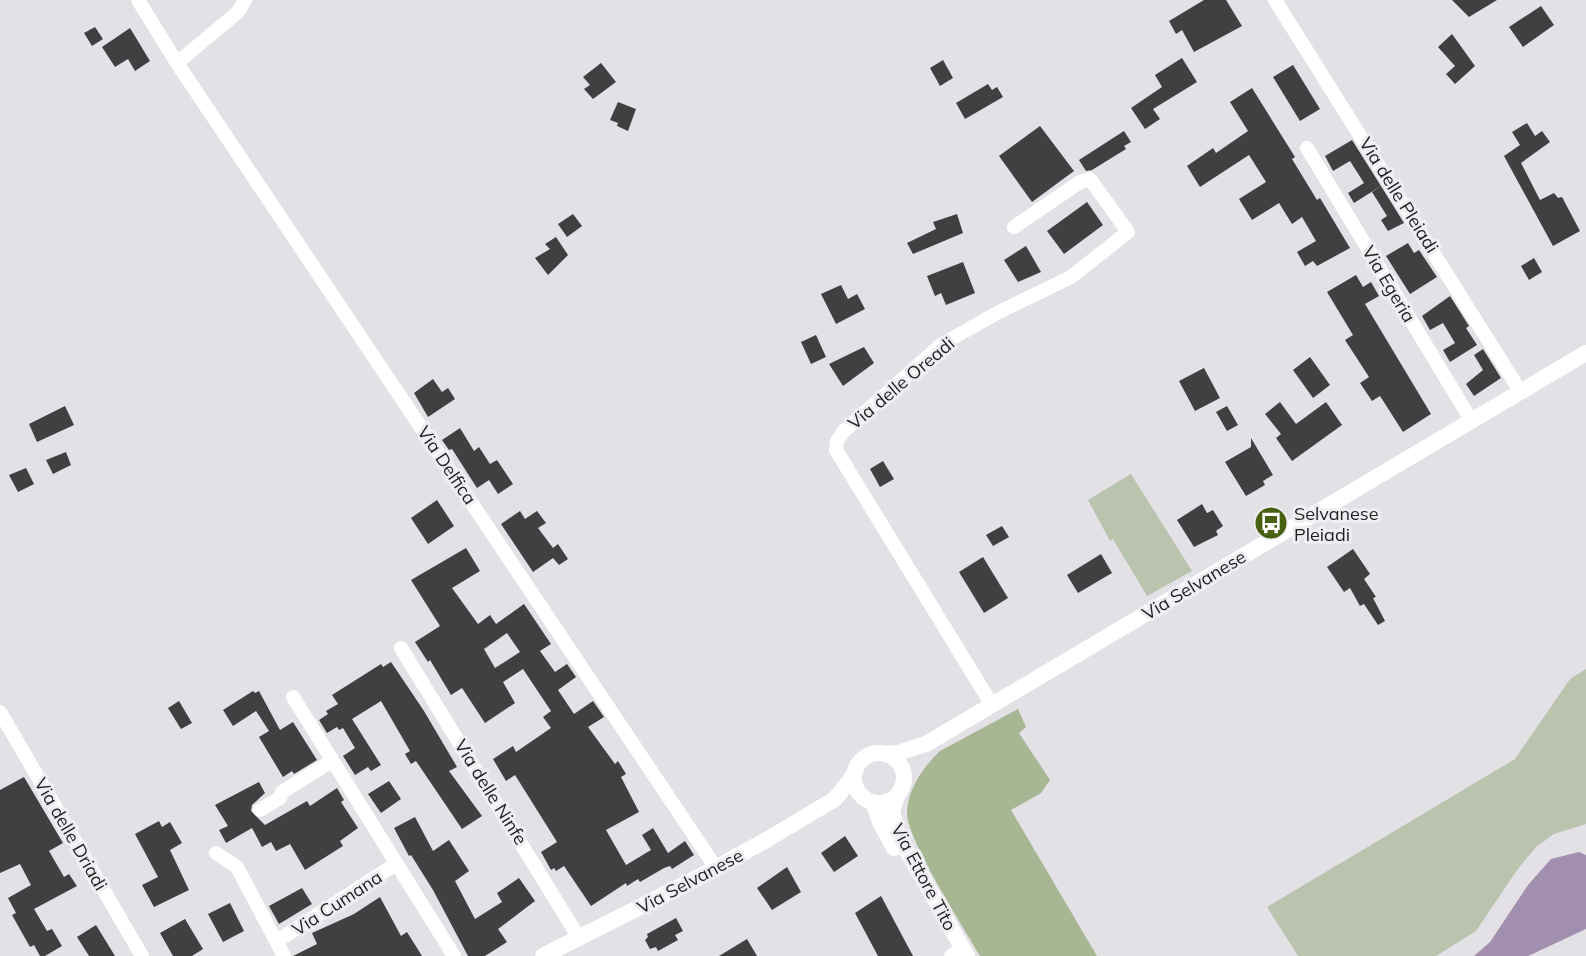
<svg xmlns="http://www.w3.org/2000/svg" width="1586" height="956" font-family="Mulish,sans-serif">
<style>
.green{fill:#b9c3ad}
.forest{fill:#a7b693}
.water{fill:#a28eae}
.building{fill:#413f42;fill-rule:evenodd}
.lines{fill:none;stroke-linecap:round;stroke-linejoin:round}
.minor{stroke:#fff;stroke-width:14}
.tertiary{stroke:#fff;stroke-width:16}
.labels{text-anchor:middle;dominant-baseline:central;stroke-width:6;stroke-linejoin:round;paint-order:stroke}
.street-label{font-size:18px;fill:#232223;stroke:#f1eef3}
.poi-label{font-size:18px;fill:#232223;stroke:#f1eef3;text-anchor:start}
</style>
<rect width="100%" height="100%" fill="#e4e1e6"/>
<g class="green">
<polygon points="1131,474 1192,571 1147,596 1113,539 1110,541 1088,500"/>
<polygon points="1586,669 1586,824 1554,834 1536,847 1517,870 1476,931 1436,956 1298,956 1267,907 1515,759 1570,679"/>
</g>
<path class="forest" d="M 1018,709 L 1026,727 L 1019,733 L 1050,780 L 1041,793 L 1011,810 L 1097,956 L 980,956 C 964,928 908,841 907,814 C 907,790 923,767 940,751 Z"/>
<polygon class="water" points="1579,852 1586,855 1586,929 1528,956 1474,956 1490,942 1528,885 1551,859"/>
<g class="building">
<polygon points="1204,0 1226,0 1242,26 1194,52 1182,30 1176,34 1169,21"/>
<polygon points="1452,0 1497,0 1469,17"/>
<polygon points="1541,6 1554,25 1523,47 1509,27"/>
<polygon points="95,27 103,39 92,46 84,33"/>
<polygon points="130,28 150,61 135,71 128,59 115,67 102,47"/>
<polygon points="1452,34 1475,66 1455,84 1446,74 1455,66 1438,47"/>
<polygon points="1182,58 1197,82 1153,109 1160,119 1145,129 1131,108 1162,87 1155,75"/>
<polygon points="943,60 953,78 940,86 930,68"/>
<polygon points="601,63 616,82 593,99 584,89 590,85 583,77"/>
<polygon points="1293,65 1320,109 1300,121 1273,77"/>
<polygon points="988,84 992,90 997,87 1003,97 965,119 956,103"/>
<polygon points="1252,88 1295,157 1292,159 1317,200 1320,198 1350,248 1317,266 1313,261 1305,266 1297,252 1316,241 1302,217 1292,224 1279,203 1252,220 1239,199 1266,182 1249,155 1200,187 1187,166 1213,148 1216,153 1248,131 1230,102"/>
<polygon points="618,102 636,109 628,131 617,126 618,123 610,120"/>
<polygon points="1527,123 1535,136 1542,131 1550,142 1521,163 1540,200 1554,193 1558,198 1562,197 1580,231 1553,246 1504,156 1520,145 1512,132"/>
<polygon points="1040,126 1074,171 1032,202 999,156"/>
<polygon points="1124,131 1131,142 1124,146 1126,149 1092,170 1086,171 1079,160"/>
<polygon points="1352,140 1381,186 1354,203 1348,193 1364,183 1350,161 1333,171 1325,156"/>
<polygon points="1381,186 1404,223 1388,231 1381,220 1387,216 1372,192"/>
<polygon points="1087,202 1103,225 1064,254 1047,231"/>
<polygon points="573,214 582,226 567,237 558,224"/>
<polygon points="957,214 963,233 913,254 907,243 936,229 933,222"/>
<polygon points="556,237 568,255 548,275 535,258 550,249 545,244"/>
<polygon points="1408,243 1414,253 1419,250 1437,277 1410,294 1386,256"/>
<polygon points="1026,246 1041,272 1018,282 1004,260"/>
<polygon points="1534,258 1542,272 1529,280 1521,266"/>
<polygon points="963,262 975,293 946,305 941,293 935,296 927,276"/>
<polygon points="1356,275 1363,287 1371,282 1379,296 1365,304 1431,414 1403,432 1380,396 1372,401 1360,383 1369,377 1345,340 1353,335 1327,292"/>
<polygon points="841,285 848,299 857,294 865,309 836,324 821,294"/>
<polygon points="1450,296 1469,326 1466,328 1477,345 1450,362 1443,350 1455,343 1443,323 1430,330 1422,316"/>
<polygon points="816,335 826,357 811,364 801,342"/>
<polygon points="864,347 874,363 843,386 829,364"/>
<polygon points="1483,349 1501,378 1474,396 1466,384 1483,370 1474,355"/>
<polygon points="1310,357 1330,385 1313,398 1293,370"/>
<polygon points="1204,368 1220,398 1195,411 1179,381"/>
<polygon points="433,379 442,392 448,388 455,399 428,417 414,393"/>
<polygon points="1280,402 1296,424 1326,402 1342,425 1292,461 1276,438 1281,434 1265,414"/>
<polygon points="65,406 74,425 37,442 29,424"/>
<polygon points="1227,406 1238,425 1227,431 1216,412"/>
<polygon points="460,428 474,451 479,447 490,464 497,460 513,484 498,494 489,480 477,488 452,449 449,450 442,440"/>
<polygon points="1251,438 1273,475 1263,481 1265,485 1246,496 1225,462 1251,447"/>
<polygon points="66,452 71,465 53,474 46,460"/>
<polygon points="883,461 894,479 880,487 870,469"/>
<polygon points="26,468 34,484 18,492 9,475"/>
<polygon points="437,500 454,526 428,544 411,518"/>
<polygon points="1202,504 1207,513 1213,510 1223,526 1216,531 1218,535 1194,547 1177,520"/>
<polygon points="520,511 525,519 537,511 546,523 538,528 553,548 558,544 568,559 559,565 553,558 533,572 501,524"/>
<polygon points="1002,526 1009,537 993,546 986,535"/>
<path d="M 466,548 L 480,571 L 452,588 L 478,624 L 490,615 L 496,624 L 524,604 L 551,644 L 540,651 L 555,672 L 567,664 L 576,677 L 558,690 L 574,714 L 593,701 L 604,717 L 588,727 L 615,764 L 618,761 L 626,774 L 621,777 L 639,812 L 606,830 L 626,865 L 651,850 L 642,835 L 653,828 L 668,853 L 685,841 L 694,855 L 672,869 L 670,866 L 664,868 L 640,882 L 638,879 L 627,886 L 626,883 L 591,906 L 564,866 L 556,871 L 554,868 L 551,870 L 541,852 L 557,842 L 515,775 L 506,781 L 493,759 L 513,746 L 516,752 L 551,728 L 543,717 L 551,711 L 523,669 L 503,682 L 515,703 L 485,723 L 462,688 L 451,695 L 430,660 L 428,662 L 415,642 L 440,626 L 411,580 ZM 507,633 L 520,652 L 495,668 L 484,649 Z"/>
<polygon points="1353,549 1370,574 1364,579 1376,597 1373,598 1385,621 1378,625 1364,604 1360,606 1350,588 1344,592 1327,567"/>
<polygon points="1101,554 1112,573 1078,593 1067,575"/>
<polygon points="983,557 1008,598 984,613 959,572"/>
<polygon points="391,662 424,711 457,767 449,771 482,816 462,829 416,761 411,764 405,754 410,751 381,701 352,719 381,765 371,771 368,767 355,775 343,756 355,748 343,728 339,730 337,727 327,733 319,720 328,714 326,711 338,704 332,695 381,664 383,667"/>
<polygon points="253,691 255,693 259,691 280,730 293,722 317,760 294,774 292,771 283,777 259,737 269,731 256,711 233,726 223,710"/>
<polygon points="179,701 192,723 181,729 168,708"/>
<polygon points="24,777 63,843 49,851 64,877 69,874 77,886 34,909 47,931 52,929 62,946 45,956 40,956 34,945 30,947 12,915 16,913 8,898 31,885 20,864 0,873 0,790"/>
<polygon points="389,781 401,799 381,813 368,794"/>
<polygon points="259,782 265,793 252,805 251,811 265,825 307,801 310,806 337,788 344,800 341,802 358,828 340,841 343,846 305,870 290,844 276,851 271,842 262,847 252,828 226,843 219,830 228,826 215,805"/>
<polygon points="415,817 433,851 449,840 469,871 455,881 475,919 502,902 497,893 519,878 535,901 498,929 507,942 485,956 468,956 433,890 411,855 409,856 394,828"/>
<polygon points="159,821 162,827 170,822 182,843 170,850 189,890 154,907 142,885 158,877 135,834"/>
<polygon points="845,836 858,856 834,872 821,853"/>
<polygon points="787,867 801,892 772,910 757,888"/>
<polygon points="302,888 312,904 279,924 269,906"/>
<polygon points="881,896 913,956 878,956 855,913"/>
<polygon points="380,897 401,936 407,932 422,956 293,956 317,944 312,933 354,914"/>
<polygon points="230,903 244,931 223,942 208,914"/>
<polygon points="676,918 683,931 675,935 678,940 658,951 656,947 650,949 645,940 648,937 647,934"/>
<polygon points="185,919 203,949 192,956 173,956 160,933"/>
<polygon points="96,925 115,956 89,956 77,937"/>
<polygon points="747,939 757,956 719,956"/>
</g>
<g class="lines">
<g class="minor">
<polyline points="138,0 177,63 716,868"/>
<polyline points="1275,0 1520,391"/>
<polyline points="177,63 238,12 245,0"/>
<polyline points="1307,148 1471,420"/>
<polyline points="401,648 579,938"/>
<polyline points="293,697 454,956"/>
<polyline points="992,705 836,450 837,441 844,431 942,344 999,312 1071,277 1128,232 1090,179 1080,182 1014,227"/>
<polyline points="0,712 142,956"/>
<polyline points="260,810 280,798 282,792 332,761"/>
<polyline points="216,853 237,867 284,956"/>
<polyline points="277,941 396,864"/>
<polyline points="951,956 962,949"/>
</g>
<g class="tertiary">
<circle cx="879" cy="778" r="25"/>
<polyline points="886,754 898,753 926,744 1586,353"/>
<polyline points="897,796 892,812 898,835 967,956"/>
<polyline points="873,802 880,822 894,848"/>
<polyline points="543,956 703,875 768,839 835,799 854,775"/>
</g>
</g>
<defs>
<g id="bus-disc" transform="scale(1.725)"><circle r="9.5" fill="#476110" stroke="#f1eef3"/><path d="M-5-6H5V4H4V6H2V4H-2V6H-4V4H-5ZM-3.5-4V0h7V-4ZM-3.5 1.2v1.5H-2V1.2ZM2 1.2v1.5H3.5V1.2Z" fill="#fff"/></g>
</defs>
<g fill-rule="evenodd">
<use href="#bus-disc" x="1271" y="523"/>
</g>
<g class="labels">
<g class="street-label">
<text transform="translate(1399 195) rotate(58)">Via delle Pleiadi</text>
<text transform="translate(1389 284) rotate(59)">Via Egeria</text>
<text transform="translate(901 383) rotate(-40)">Via delle Oreadi</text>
<text transform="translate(447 465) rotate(56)">Via Delfica</text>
<text transform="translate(1194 585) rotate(-31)">Via Selvanese</text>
<text transform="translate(491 792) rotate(58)">Via delle Ninfe</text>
<text transform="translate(71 834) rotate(60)">Via delle Driadi</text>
<text transform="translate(924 877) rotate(62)">Via Ettore Tito</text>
<text transform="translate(690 881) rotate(-28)">Via Selvanese</text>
<text transform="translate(337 903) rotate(-33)">Via Cumana</text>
</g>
<g class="poi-label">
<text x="1294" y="513">Selvanese<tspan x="1294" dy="21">Pleiadi</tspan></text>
</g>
</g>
</svg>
